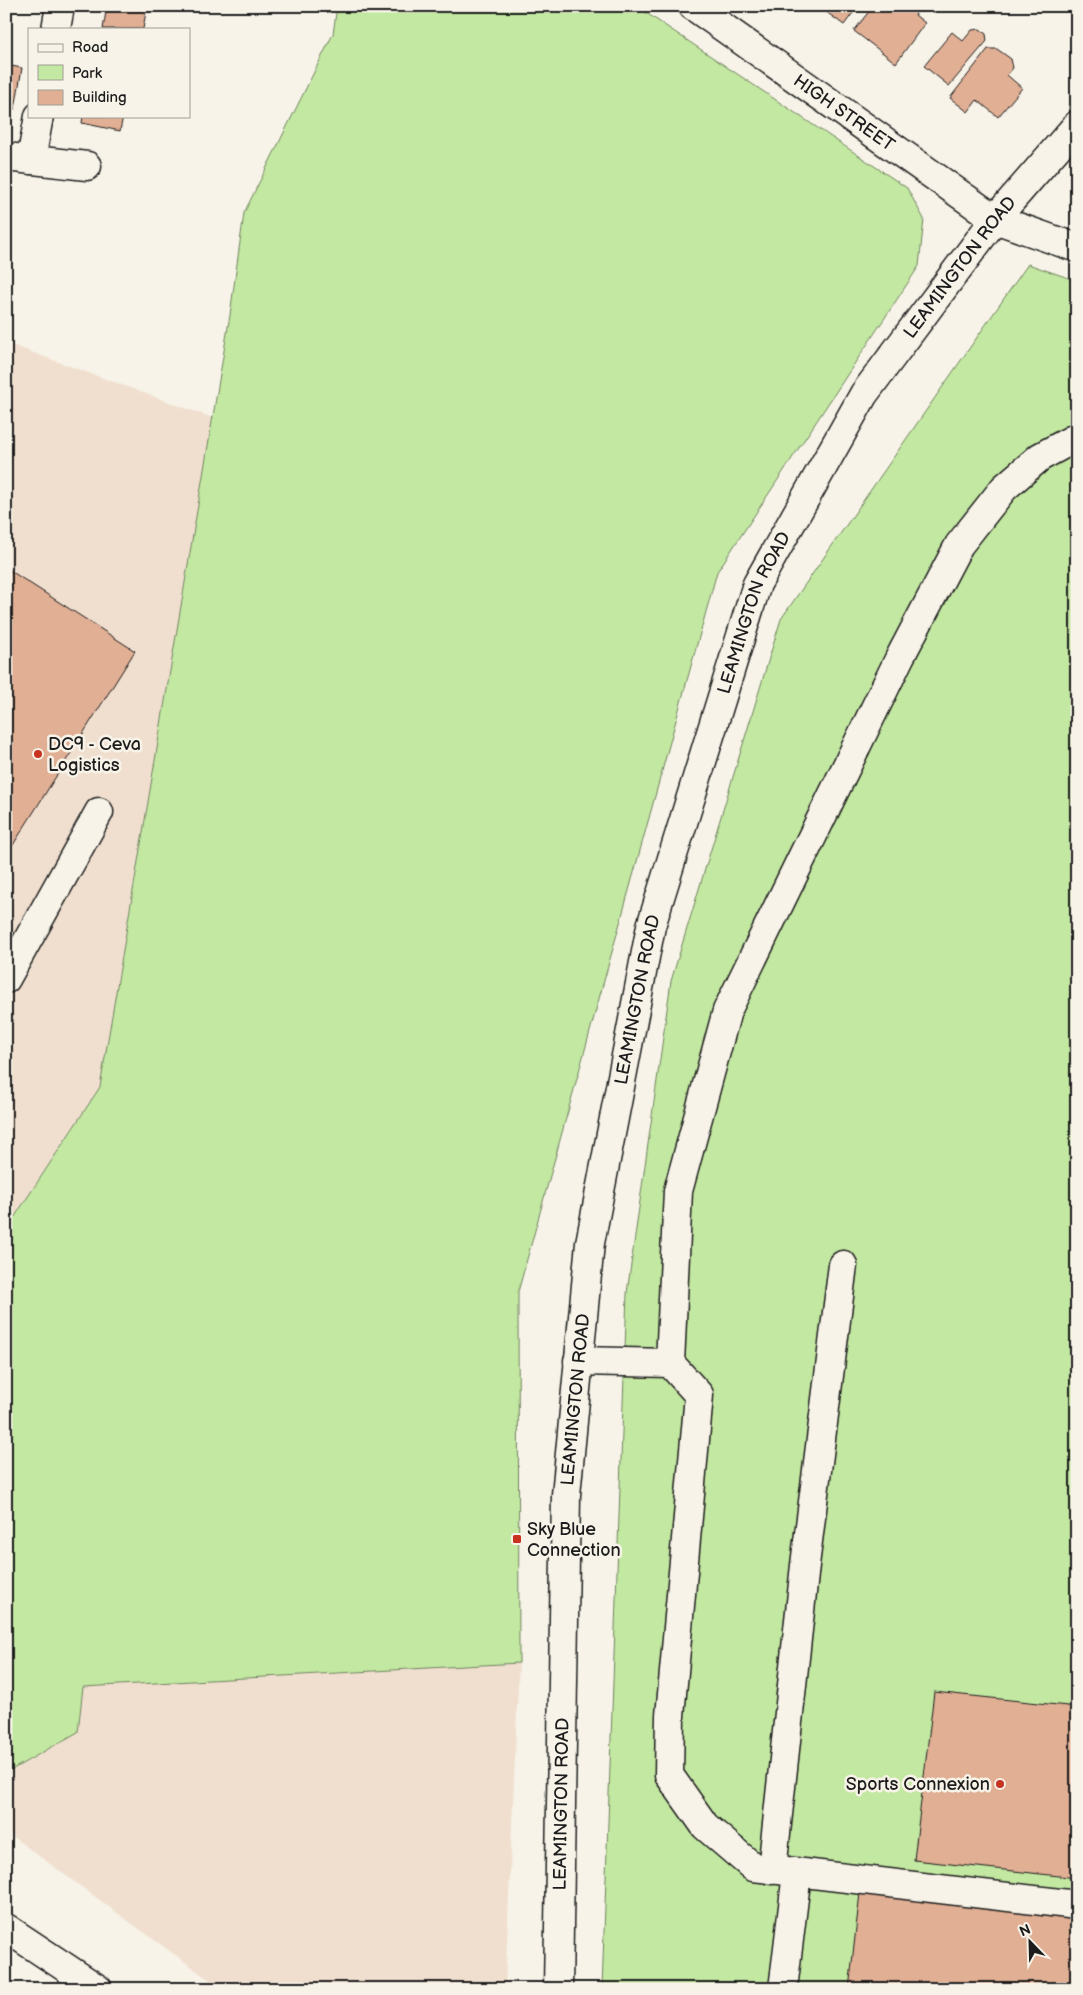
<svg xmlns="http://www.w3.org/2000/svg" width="1083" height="1995" font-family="'Balsamiq Sans',sans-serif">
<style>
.built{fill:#f0dfcf}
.green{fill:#c3e8a2;stroke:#70825f}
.building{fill:#e1af94;stroke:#1c1c1c}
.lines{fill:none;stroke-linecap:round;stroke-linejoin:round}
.minor-casing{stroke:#1c1c1c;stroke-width:31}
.major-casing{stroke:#1c1c1c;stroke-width:31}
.highway-casing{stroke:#1c1c1c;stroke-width:31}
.minor{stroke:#f7f3e8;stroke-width:28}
.major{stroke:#f7f3e8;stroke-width:28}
.highway{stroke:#f7f3e8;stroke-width:28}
.poi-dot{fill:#c8321e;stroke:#f7f3e8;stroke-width:2}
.labels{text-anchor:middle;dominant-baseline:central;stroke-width:5;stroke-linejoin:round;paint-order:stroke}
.street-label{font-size:18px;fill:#1c1c1c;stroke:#f7f3e8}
.poi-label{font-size:18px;fill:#1c1c1c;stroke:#f7f3e8;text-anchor:start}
</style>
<rect width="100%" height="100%" fill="#f7f3e8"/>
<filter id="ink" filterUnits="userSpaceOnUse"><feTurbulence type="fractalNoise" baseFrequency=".02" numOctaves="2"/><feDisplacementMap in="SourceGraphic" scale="10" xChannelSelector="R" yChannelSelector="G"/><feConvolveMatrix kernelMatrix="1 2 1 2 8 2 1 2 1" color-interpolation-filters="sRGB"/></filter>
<g filter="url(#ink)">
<g class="built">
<polygon points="6,343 213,418 100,1087 6,1230"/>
<polygon points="519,1663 505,1989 222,1989 6,1832 6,1773 78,1732 83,1687"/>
</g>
<g class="green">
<polygon points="337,6 636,6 907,188 924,219 919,266 717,572 518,1292 519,1663 83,1687 78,1732 6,1773 6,1230 100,1087 230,315 244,213 333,34"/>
<polygon points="1028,264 1077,281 1077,1989 602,1989 627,1293 671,981 781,619"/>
</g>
<g class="building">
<polygon points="107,6 147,6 143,29 103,29"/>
<polygon points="818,6 858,6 844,25"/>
<polygon points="873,6 921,6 915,15 925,23 896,63 854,31"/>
<polygon points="980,29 986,34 987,41 949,86 924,66 952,32 963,41 972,30"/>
<polygon points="988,49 997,49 1011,59 1013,68 1007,75 1022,88 998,117 977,100 968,112 950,98"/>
<polygon points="6,65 22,68 15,109 6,108"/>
<polygon points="83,116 123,116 120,131 82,123"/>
<polygon points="6,568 135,651 6,856"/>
<polygon points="934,1692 1077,1707 1077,1878 914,1860"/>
<polygon points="860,1893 1077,1916 1077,1989 849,1989"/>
</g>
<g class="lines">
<g class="minor-casing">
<g id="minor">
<path id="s1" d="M 693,6 L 995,219 L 1077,248"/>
<polyline points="56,29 60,6"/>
<polyline points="6,157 87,166"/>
<polyline points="31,160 39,116"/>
<polyline points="6,979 99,812"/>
<polyline points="578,1361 670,1363 699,1395 670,1716 669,1775 705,1826 753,1867 1077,1905"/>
<polyline points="670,1363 678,1191 727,1011 900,657 959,545 1004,488 1040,457 1077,437"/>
<polyline points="772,1870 805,1565 843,1265"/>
<polyline points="783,1989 797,1873"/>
</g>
</g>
<g class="major-casing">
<g id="major">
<path id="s2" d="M 558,1989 L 566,1495 L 590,1243 L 651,926 L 757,584 L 864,394 L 995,219 L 1077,125"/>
</g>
</g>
<g class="highway-casing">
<polyline id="highway" points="6,1928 98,1989"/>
</g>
<use href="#minor" class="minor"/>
<use href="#major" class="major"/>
<use href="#highway" class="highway"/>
</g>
</g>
<g class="poi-dot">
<circle cx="38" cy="754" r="5"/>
<rect x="512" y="1534" width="10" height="10" rx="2.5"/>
<circle cx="1000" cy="1784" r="5"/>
</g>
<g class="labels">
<g class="street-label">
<text stroke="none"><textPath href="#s1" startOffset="185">HIGH STREET</textPath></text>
<text stroke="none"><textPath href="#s2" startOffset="1805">LEAMINGTON ROAD</textPath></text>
<text stroke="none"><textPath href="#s2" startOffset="1400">LEAMINGTON ROAD</textPath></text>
<text stroke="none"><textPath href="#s2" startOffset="995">LEAMINGTON ROAD</textPath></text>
<text stroke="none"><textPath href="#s2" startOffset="590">LEAMINGTON ROAD</textPath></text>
<text stroke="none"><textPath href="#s2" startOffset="185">LEAMINGTON ROAD</textPath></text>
</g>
<g class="poi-label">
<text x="48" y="744">DC9 - Ceva<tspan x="48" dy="21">Logistics</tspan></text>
<text x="527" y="1529">Sky Blue<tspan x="527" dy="21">Connection</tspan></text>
<text x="990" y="1784" text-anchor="end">Sports Connexion</text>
</g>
</g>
<rect width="1083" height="1995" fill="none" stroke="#f7f3e8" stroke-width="25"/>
<rect x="12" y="12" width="1058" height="1970" fill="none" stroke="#1c1c1c" stroke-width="2" filter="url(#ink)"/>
<rect x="28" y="28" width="162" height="90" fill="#f7f3e8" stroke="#9f9d96"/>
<rect x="38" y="44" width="25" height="8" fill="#f7f3e8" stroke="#9f9d96"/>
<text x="72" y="52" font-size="15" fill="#1c1c1c">Road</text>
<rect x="38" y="65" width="25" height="15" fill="#c3e8a2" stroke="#9f9d96"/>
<text x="72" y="78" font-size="15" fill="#1c1c1c">Park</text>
<rect x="38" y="90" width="25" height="15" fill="#e1af94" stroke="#9f9d96"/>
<text x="72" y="102" font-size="15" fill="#1c1c1c">Building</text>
<g transform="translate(1030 1942) rotate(337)" stroke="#f7f3e8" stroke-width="4" paint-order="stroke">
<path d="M0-4L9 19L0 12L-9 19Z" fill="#1c1c1c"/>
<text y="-8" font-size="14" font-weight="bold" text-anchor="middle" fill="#1c1c1c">N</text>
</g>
</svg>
